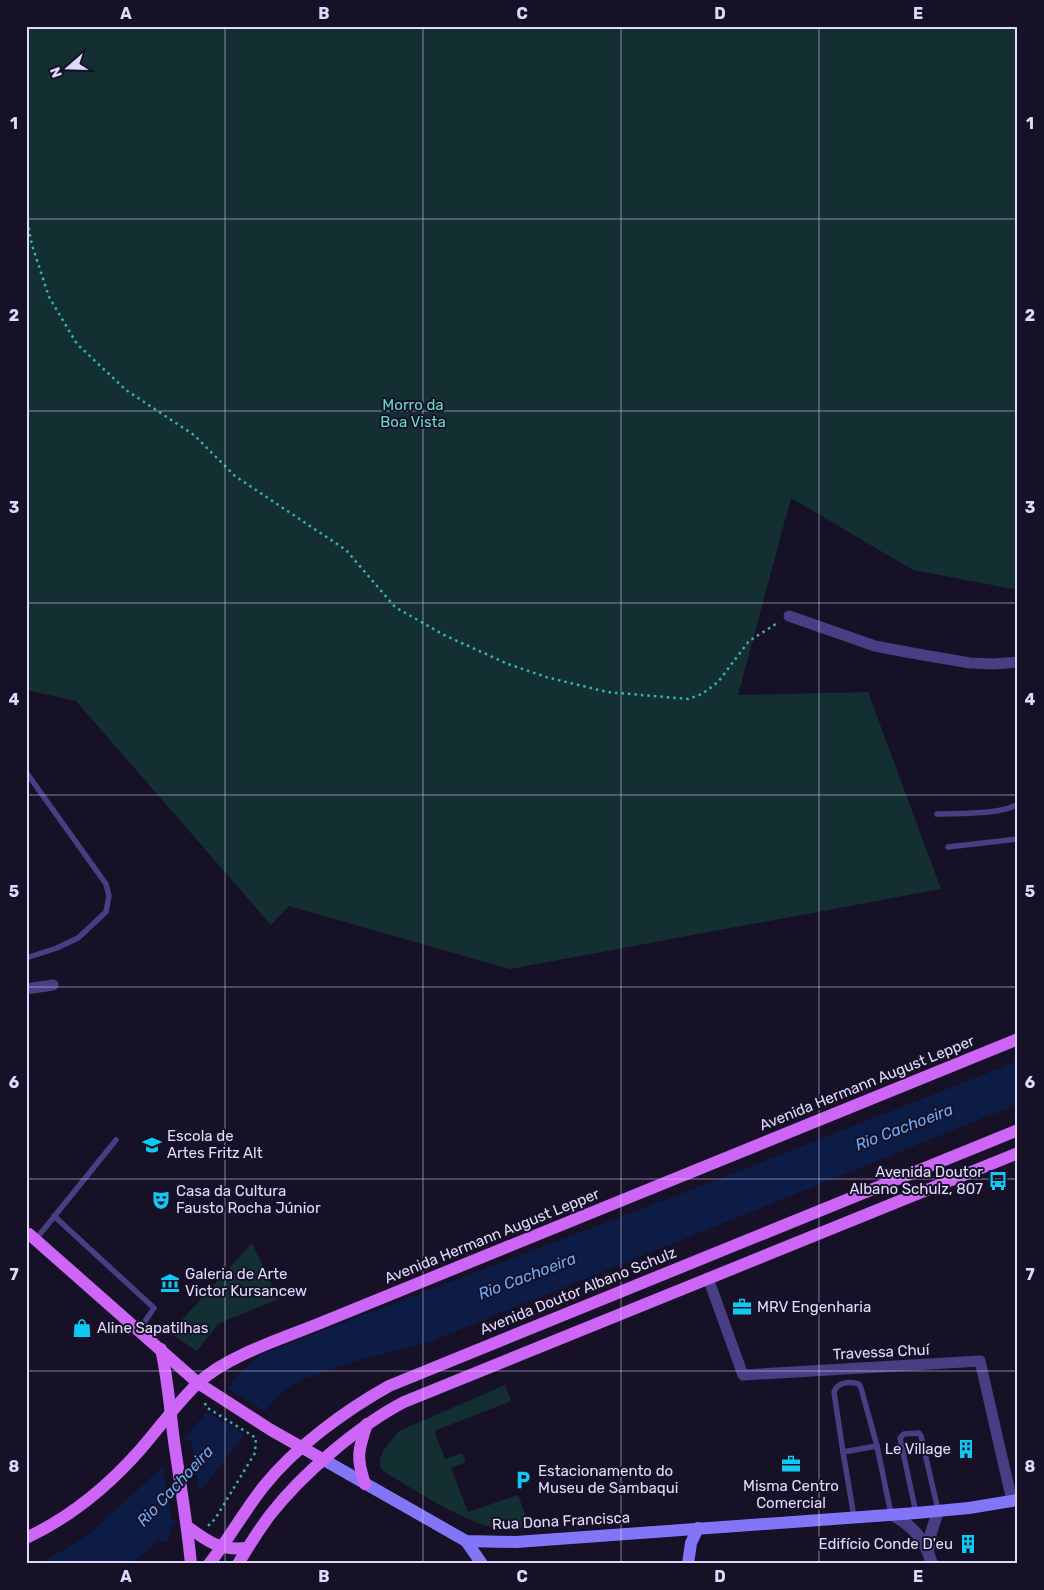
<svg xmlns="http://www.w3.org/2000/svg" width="1044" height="1590" font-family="Rubik,sans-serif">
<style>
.green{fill:#142f31}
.water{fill:#0d1c44}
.pier{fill:#171127}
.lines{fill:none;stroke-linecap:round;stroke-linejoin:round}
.path{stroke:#36b1b4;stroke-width:2.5;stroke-dasharray:2.5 4;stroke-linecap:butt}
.service{stroke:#473e83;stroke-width:5.5}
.minor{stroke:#473e83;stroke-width:11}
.tertiary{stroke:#473e83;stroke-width:12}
.secondary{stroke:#8375f8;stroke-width:12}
.primary{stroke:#cd66f7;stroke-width:12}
.grid{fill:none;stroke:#e0d9fd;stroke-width:1;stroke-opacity:0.55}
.labels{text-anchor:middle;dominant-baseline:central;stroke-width:4;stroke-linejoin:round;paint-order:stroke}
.park-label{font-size:15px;fill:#67dac8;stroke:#171127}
.street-label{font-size:15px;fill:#e0d9fd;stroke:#171127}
.poi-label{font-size:15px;fill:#e0d9fd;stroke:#171127;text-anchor:start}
.water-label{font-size:16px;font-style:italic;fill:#6cabf8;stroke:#171127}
.neatline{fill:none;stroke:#e0d9fd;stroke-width:2}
.grid-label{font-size:16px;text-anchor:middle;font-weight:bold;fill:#e0d9fd}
</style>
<rect width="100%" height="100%" fill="#171127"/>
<g class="green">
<polygon points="26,26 1018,26 1018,590 913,570 791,498 738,695 868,692 941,889 510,969 289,906 271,925 76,701 26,690"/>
<polygon points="252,1243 278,1299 218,1324 197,1351 170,1333"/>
<path d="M 505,1385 L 511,1401 L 434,1431 L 445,1459 L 462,1453 L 466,1462 L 451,1468 L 468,1512 L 518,1495 L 529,1525 C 523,1526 516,1529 510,1529 C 476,1532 412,1488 382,1470 L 380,1466 L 380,1459 L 383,1451 L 399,1431 Z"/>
</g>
<polygon class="water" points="1018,1061 1018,1104 429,1342 349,1363 307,1378 287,1388 257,1419 171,1528 168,1542 156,1540 148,1550 131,1564 39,1564 87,1536 157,1472 220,1396 251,1362 264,1353 709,1183"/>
<g class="pier">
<polygon points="225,1387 267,1412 247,1436 205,1410"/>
<polygon points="191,1440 200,1496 182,1519 172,1521 162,1462 179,1442"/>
</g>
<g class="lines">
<g class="path">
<polyline points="26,215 32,245 49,297 77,344 126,390 194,435 235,476 346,550 395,607 444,635 508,664 546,677 607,692 688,699 702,694 718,682 749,641 779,622"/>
<polyline points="205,1403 206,1407 256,1438 255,1453 215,1519 208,1526"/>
</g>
<g class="service">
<polyline points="26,772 106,884 109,896 106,912 78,938 57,948 26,958"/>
<path d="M 937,814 C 958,813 1001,815 1018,804"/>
<polyline points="948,847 1018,839"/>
<polyline points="54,1216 154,1308 139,1330"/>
<polyline points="36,1239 116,1140"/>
<polyline points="843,1452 877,1446"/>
<polyline points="916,1513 900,1438 904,1434 919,1433 921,1436 938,1510"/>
<path d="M 854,1517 L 843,1452 L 834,1392 C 837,1382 850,1381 859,1384 L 861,1388 L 877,1446 L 891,1514"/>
</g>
<g class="minor">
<polyline points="789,616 875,646 906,652 970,663 994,664 1018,662"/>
<polyline points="26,989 53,985"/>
<polyline points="708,1278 743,1375 980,1361 1012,1501"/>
</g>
<g class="tertiary">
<path d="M 891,1514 C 914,1527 925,1539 932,1564"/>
<polyline points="928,1551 931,1533 938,1511"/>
</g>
<g class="secondary">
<polyline points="324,1460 466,1541 516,1542 916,1513 969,1508 1018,1500"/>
<polyline points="466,1541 482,1564"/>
<polyline points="688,1564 691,1543 698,1528"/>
</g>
<g class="primary">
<polyline points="26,1234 29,1234 198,1383 271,1430 324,1460"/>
<path d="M 161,1349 C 168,1380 170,1410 174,1441 C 180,1482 187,1523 191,1564"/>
<path d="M 365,1484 C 356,1458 358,1450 367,1424"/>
<path d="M 188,1527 C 208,1542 221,1551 247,1548"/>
<path d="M 26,1538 C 69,1518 109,1485 140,1450 C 159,1428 178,1402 198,1383 C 227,1356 281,1339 318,1324 L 1018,1039"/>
<path d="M 209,1564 C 229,1539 244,1511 264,1486 C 295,1447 346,1410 389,1386 L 1018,1130"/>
<path d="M 238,1564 C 248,1547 258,1531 270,1515 C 302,1474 358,1426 404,1402 L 1018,1153"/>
</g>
</g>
<path class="grid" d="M 225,26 L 225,1564M 423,26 L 423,1564M 621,26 L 621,1564M 819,26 L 819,1564M 26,219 L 1018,219M 26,411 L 1018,411M 26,603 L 1018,603M 26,795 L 1018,795M 26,987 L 1018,987M 26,1179 L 1018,1179M 26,1371 L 1018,1371"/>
<defs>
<g id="university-bare" transform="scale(1.5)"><path d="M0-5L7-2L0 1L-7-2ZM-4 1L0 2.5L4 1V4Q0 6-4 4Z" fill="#0fc9f3" stroke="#171127" stroke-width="2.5" paint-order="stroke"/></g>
<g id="bus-bare" transform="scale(1.5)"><path d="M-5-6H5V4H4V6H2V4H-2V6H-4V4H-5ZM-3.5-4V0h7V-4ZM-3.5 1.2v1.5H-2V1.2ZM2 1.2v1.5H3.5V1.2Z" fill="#0fc9f3" stroke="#171127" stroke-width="2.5" paint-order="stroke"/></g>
<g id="theatre-bare" transform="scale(1.5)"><path d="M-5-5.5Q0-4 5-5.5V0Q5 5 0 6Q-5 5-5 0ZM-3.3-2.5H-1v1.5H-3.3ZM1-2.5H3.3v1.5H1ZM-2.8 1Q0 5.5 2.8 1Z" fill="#0fc9f3" stroke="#171127" stroke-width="2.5" paint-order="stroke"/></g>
<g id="museum-bare" transform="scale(1.5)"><path d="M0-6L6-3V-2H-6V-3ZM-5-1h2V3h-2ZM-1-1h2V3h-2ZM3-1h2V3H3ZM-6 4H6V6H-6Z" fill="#0fc9f3" stroke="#171127" stroke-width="2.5" paint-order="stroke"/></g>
<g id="office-bare" transform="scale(1.5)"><path d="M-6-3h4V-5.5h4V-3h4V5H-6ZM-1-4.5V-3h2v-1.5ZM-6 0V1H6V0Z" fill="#0fc9f3" stroke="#171127" stroke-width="2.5" paint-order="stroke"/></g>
<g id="shop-bare" transform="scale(1.5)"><path d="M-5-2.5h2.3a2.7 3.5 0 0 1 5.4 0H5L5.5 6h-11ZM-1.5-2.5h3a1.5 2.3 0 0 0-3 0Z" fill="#0fc9f3" stroke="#171127" stroke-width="2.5" paint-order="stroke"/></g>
<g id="building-bare" transform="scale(1.5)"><path d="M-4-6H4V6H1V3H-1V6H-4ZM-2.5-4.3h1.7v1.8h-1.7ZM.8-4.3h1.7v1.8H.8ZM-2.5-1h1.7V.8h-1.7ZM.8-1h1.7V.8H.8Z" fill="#0fc9f3" stroke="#171127" stroke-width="2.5" paint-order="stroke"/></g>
<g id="parking-bare" transform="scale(1.5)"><path d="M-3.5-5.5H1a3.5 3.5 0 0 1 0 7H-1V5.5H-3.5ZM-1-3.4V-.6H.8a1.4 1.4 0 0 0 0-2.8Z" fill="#0fc9f3" stroke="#171127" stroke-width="2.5" paint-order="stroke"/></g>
</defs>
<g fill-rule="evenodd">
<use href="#university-bare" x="152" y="1145"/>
<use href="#bus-bare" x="998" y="1181"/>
<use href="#theatre-bare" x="161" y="1200"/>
<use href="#museum-bare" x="170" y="1283"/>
<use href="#office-bare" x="742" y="1307"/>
<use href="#shop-bare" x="82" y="1328"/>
<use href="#building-bare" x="966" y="1449"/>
<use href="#office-bare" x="791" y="1464"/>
<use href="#parking-bare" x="523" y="1480"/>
<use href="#building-bare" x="968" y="1544"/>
</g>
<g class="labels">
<g class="park-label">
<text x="413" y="405">Morro da<tspan x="413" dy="17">Boa Vista</tspan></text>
</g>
<g class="street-label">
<text transform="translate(867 1083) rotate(-22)">Avenida Hermann August Lepper</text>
<text transform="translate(492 1236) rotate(-22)">Avenida Hermann August Lepper</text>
<text transform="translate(578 1291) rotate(-22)">Avenida Doutor Albano Schulz</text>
<text transform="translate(881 1352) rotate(-3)">Travessa Chuí</text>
<text transform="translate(561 1521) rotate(-3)">Rua Dona Francisca</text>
</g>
<g class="poi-label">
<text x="167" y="1136">Escola de<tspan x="167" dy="17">Artes Fritz Alt</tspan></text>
<text x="983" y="1172" text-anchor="end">Avenida Doutor<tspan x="983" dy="17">Albano Schulz, 807</tspan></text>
<text x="176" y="1191">Casa da Cultura<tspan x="176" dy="17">Fausto Rocha Júnior</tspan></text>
<text x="185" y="1274">Galeria de Arte<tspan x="185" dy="17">Victor Kursancew</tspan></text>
<text x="757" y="1307">MRV Engenharia</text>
<text x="97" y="1328">Aline Sapatilhas</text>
<text x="951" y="1449" text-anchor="end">Le Village</text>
<text x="538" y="1471">Estacionamento do<tspan x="538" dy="17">Museu de Sambaqui</tspan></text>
<text x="791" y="1486" text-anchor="middle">Misma Centro<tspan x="791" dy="17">Comercial</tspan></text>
<text x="953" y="1544" text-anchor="end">Edifício Conde D'eu</text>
</g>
<g class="water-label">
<text transform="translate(904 1127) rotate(-21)">Rio Cachoeira</text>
<text transform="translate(527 1276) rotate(-21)">Rio Cachoeira</text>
<text transform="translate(175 1486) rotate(-47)">Rio Cachoeira</text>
</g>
</g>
<rect width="1044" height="1590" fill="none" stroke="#171127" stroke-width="55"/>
<g transform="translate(68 68) rotate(250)" stroke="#171127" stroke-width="4" paint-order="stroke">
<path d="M0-4L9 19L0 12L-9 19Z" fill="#e0d9fd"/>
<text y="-8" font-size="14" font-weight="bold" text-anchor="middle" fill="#e0d9fd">N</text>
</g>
<rect x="28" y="28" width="988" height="1534" class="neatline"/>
<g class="grid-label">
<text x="126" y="19">A</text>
<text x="324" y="19">B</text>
<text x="522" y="19">C</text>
<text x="720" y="19">D</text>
<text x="918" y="19">E</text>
<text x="14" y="129">1</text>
<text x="1030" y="129">1</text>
<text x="14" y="321">2</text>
<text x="1030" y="321">2</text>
<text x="14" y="513">3</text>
<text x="1030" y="513">3</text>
<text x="14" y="705">4</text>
<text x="1030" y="705">4</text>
<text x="14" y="897">5</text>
<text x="1030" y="897">5</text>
<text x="14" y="1088">6</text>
<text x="1030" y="1088">6</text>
<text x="14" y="1280">7</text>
<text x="1030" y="1280">7</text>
<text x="14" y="1472">8</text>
<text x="1030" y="1472">8</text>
<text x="126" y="1582">A</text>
<text x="324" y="1582">B</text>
<text x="522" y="1582">C</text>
<text x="720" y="1582">D</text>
<text x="918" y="1582">E</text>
</g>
</svg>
